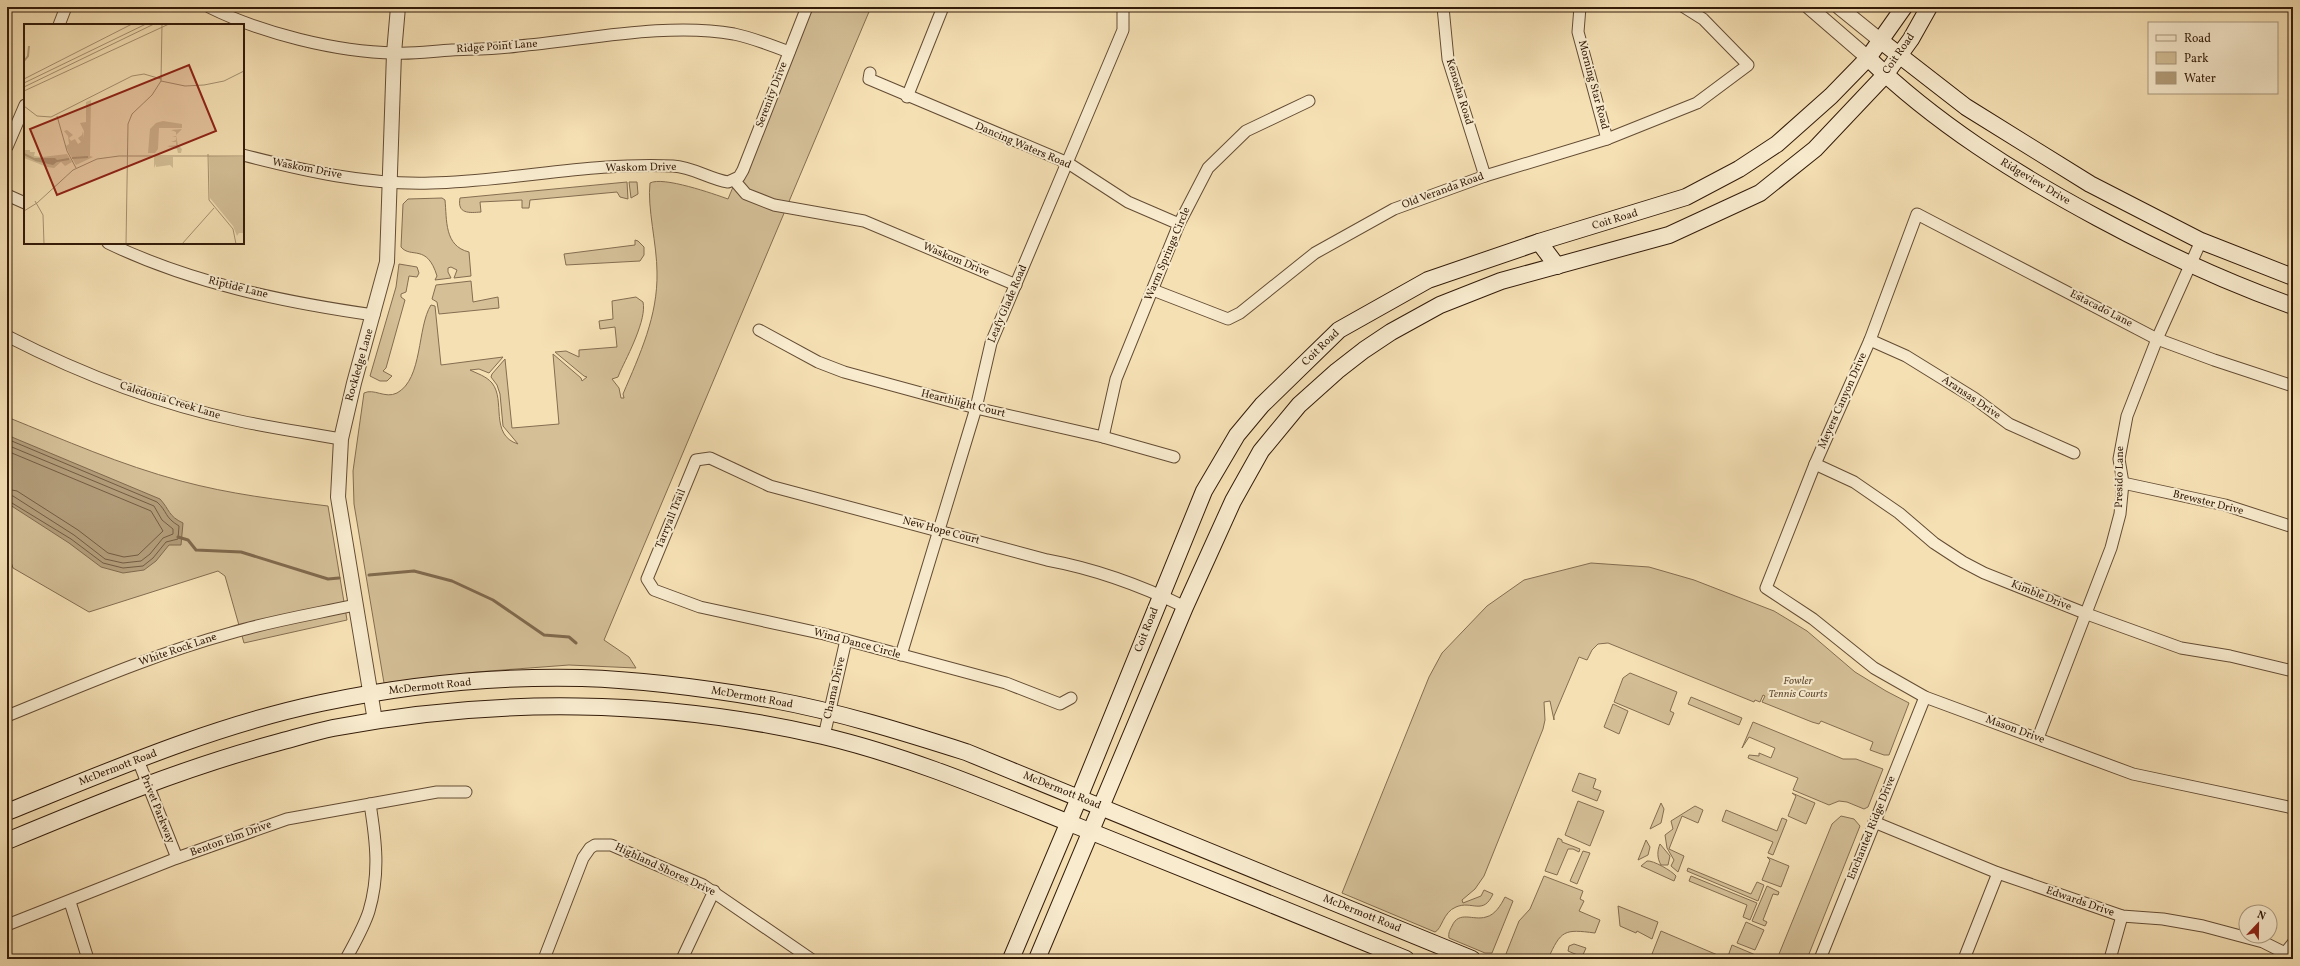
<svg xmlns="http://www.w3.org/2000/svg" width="2300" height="966" font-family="Vollkorn,serif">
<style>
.green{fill:#d4bf97;stroke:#846d50}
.water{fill:#b39d7a;stroke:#80694d}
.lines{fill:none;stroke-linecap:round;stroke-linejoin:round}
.shore{stroke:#735c42;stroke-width:1}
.stream{stroke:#80694d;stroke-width:3}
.minor-casing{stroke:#644c34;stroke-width:13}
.tertiary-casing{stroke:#644c34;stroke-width:16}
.secondary-casing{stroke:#331b09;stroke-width:18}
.minor{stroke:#f8ebce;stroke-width:11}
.tertiary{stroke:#f8ebce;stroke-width:14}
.secondary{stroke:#f8ebce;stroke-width:16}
.labels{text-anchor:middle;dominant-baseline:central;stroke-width:4;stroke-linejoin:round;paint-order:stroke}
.street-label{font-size:11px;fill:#331b09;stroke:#f8ebce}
.park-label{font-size:11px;font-style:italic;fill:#634c34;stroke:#f8ebce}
.inset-river{fill:none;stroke:#b39d7a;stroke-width:2}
.inset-road{fill:none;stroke:#a79170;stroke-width:1}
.view{fill:#8f2418;fill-opacity:0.15;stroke:#8f2418;stroke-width:2}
.inset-edge{fill:none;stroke:#331b09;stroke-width:2}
</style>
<rect width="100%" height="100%" fill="#f5e0b4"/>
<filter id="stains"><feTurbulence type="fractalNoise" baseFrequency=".005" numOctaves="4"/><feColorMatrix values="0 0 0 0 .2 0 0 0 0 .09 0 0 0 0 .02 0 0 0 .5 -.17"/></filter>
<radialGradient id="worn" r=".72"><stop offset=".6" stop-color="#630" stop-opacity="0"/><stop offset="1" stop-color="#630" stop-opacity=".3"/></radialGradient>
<g class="green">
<path d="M 808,7 L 871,7 L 604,640 L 629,657 L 636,668 L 569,665 L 476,672 L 384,683 L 354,504 L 353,471 L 364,393 C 374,388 385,399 397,393 C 423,379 417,327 431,305 L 435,306 L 441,365 L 503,357 L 489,373 L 479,369 L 470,370 C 478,374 486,376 492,383 C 506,400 489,435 518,444 L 503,426 L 500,394 L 497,385 L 491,377 L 492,374 L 505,359 L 512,428 L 559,424 L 553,354 L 581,378 L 582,381 L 587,377 L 584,376 L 555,352 L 566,351 L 579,357 L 579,350 L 617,347 L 615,327 L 600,329 L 599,321 L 613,319 L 612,301 L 636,297 L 643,302 C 647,319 628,355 620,372 L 618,377 L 612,379 L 619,388 L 621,398 L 624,398 L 623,394 C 640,354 658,316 657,272 C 657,245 647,207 650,183 C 663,176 714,194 728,199 Z"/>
<path d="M 627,182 L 628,199 L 620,197 L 617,192 L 530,200 L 529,208 L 522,208 L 522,200 L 480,202 L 481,212 C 469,213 457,214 460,198 Z"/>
<polygon points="629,182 637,182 638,194 631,198"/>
<path d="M 442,198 L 445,200 C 447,220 444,246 469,252 L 471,276 L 454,278 L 457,270 L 451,267 L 448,268 L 448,272 L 451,278 L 435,280 L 437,276 C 427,243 411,259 401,247 L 403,204 L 408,199 Z"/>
<polygon points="635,240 638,241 644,247 644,255 640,261 566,265 564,254 635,245"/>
<polygon points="399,264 417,267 419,273 417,277 409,276 406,292 401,294 401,297 405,300 386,368 383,371 392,376 387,381 380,381 370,376 396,287"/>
<polygon points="471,281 473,302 498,297 499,308 439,314 437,302 432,299 436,285"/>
<path d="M 7,417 C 64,440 121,465 181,481 C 229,494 279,500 328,506 L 347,620 L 244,643 L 225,576 L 218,571 L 89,612 L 13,568 L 7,550 Z"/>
<path d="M 1591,563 L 1649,567 L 1694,580 L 1774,611 L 1807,631 L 1855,672 L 1886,691 L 1909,703 L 1889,755 L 1884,755 L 1870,750 L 1873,742 L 1821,721 L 1819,724 L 1812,722 L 1762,702 L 1765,696 L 1763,695 L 1760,702 L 1755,700 L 1754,702 L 1608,643 L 1598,644 L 1592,650 L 1587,660 L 1579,657 L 1554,716 L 1554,720 L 1550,701 L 1544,702 L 1545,720 L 1543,729 L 1484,876 L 1475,889 L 1462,900 L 1463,903 L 1481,896 L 1484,890 L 1493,894 C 1483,916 1472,900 1456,907 C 1443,912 1442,929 1435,932 L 1342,893 L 1429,677 L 1442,653 L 1487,606 L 1524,580 Z"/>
<polygon points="1630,673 1677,692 1670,711 1674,713 1669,725 1614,702 1623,678"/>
<polygon points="1691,697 1742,718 1739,725 1688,704"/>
<polygon points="1613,704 1628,711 1619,734 1604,727"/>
<polygon points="1753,722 1843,759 1856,759 1883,769 1868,807 1864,809 1847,802 1839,801 1829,805 1793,790 1798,778 1748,758 1749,755 1759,756 1759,753 1771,758 1775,748 1749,737 1742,748"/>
<polygon points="1579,773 1596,779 1593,788 1601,791 1597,801 1572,791"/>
<polygon points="1792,793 1815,803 1806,824 1788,816 1796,796"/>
<polygon points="1578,801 1604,811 1590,846 1565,835"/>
<polygon points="1661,803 1664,809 1661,823 1650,829"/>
<polygon points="1695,806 1703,810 1698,823 1682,816 1669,849 1684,856 1678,872 1671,866 1674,860 1667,848 1665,835 1673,829 1671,821"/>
<polygon points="1726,810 1777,831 1782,818 1787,820 1773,855 1768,853 1773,842 1722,821"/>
<polygon points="1841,816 1854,819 1860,826 1807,959 1777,959 1832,824"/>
<polygon points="1558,838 1562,840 1562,842 1580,849 1579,852 1573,849 1568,849 1557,875 1545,871"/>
<polygon points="1646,840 1650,847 1648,855 1638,860"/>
<path d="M 1660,844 L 1670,856 L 1668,865 L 1661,865 C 1657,858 1657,851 1660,844 Z"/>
<polygon points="1583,851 1590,853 1577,884 1570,881"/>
<polygon points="1767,857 1789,866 1781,887 1762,880 1770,860"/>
<path d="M 1647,861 C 1653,860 1672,871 1676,876 L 1674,881 L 1641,866 Z"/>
<polygon points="1688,868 1751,894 1757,882 1764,885 1758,901 1687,871"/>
<path d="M 1544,876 L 1583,891 L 1580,899 L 1584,901 L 1579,911 L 1600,920 L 1595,933 C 1564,929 1561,930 1548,959 L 1504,959 L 1519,921 L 1530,909 Z"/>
<polygon points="1691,876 1757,903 1750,920 1743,917 1747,905 1689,881"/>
<polygon points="1767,886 1779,892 1778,895 1773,894 1763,920 1767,922 1765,926 1752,921"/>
<path d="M 1505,897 L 1513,901 L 1492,953 L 1485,953 L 1449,938 C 1448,933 1450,930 1452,926 C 1459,910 1473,921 1486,917 C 1495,915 1501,905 1505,897 Z"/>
<polygon points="1618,906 1658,922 1652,939 1637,931 1636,933 1620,926"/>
<polygon points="1746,922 1764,930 1755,950 1737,943"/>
<polygon points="1661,931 1727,959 1732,945 1758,956 1758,959 1664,959 1652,954"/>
<polygon points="1574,944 1586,948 1582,957 1568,951 1569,946"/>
</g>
<path class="water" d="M 7,435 L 160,499 C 170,510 168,516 183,523 L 181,545 L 169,545 L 156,561 L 144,570 L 123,573 L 101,567 L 69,543 L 7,503 Z"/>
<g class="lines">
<g class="shore">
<path d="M 7,439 L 157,502 C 168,512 164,517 179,526 L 178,539 L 166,542 L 153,558 L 143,566 L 123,568 L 103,563 L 71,539 L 7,500"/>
<polyline points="7,445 154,506 162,520 173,529 173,534 163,538 150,554 141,561 123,563 105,559 74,535 13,496 7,495"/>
<polyline points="7,451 151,511 163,531 138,555 124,557 108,553 78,530 17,491 7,489"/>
</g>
<g class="stream">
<polyline points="178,537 188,540 196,550 241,552 328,579 339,578"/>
<polyline points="369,575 414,571 452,581 493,600 544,635 569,637 576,643"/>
</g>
<g class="minor-casing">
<g id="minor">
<path d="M 209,7 C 261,33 336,52 395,53 C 414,54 433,51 452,50 C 474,49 496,49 518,46 C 586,40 667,22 734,34 C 753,38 771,45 789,52"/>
<polyline points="1443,7 1448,59 1485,176"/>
<polyline points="1580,7 1578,32 1607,139"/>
<polyline points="59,25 66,7"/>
<polyline points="870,73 869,79 1068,163 1128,202 1179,224"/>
<polyline points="907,97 943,7"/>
<polyline points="7,147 25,105"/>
<path d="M 243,155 C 305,171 367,185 431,183 C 512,181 592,162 673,166 C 693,167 709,179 728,182 L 739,177 L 743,170 L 807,7"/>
<polyline points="734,180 746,194 774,205 864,221 1016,285"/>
<polyline points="7,195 25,203"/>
<path d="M 108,243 C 191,283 283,302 374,315"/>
<polyline points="1153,290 1228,319 1240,313 1315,253 1394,209 1485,176 1607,139 1697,103 1748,65 1703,19 1684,7"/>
<polyline points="759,330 818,362 844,372 976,408 1103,437 1174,457"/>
<path d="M 7,336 C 81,374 158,404 240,421 C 273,428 307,433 341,439"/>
<polyline points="1870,340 1906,356 1974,398 2009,424 2074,453"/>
<polyline points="2293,386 2214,360 2157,339 1917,214 1870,340 1815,464 1766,588 1813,619 1874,668 1925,697 2133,774 2293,808"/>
<polyline points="1103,437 1116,379 1179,224 1208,168 1246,131 1309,101"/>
<polyline points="1815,464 1854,482 1899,513 1934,543 1963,562 1984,573 2087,614 2181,648 2230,656 2293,671"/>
<polyline points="2123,483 2225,505 2293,527"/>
<polyline points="901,655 976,408 991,343 1123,30 1123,7"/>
<path d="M 1071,698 L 1060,704 L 1006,683 L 824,634 L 700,607 L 654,590 L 647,579 L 696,460 L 710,458 L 770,486 L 1047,560 C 1096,569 1140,585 1185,607"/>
<path d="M 7,716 C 81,686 154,654 231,633 C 271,621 314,614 355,605"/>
<polyline points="824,736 846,640"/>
<polyline points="2038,738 2111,548 2120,514 2123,483 2119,459 2127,416 2157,339 2201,241"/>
<polyline points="138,760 177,858"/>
<polyline points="1874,822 1998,873 2122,916 2163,919 2203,926 2263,942 2293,957"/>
<polyline points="70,902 88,959"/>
<polyline points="7,925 177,858 287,819 437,792 466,792"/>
<path d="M 346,959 C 354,944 364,927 369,911 C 380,874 376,841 370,804"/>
<polyline points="544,959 583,858 590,848 595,845 611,845 703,885 811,959"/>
<polyline points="682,959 714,891"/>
<polyline points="1820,959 1925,697"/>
<polyline points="1964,959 1998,873"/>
<polyline points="2110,959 2122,916"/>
<polyline points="2280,959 2293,943"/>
</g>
</g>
<g class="tertiary-casing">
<g id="tertiary">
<polyline points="1809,7 1868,58"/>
<polyline points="1839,7 1881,41"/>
<polyline points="375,721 338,497 341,439 354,383 387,262 394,53 398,7"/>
</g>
</g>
<g class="secondary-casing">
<g id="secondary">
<polyline points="1881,41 1966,107 2090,184 2201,241 2293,277"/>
<path d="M 1868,58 C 1935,123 2016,174 2098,218 C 2161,252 2225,282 2293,306"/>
<polyline points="1539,242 1557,266"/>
<path d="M 7,812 C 109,771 212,726 321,703 C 406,685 496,676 582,678 C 646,680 711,689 774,700 C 839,712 903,732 966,752 L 1472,959"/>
<path d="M 7,841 C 96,804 183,768 276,743 C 295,738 314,732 333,728 C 494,697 663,699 823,736 C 908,756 990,791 1072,824 C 1183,868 1295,914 1406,959"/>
<polyline points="1011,959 1079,798 1204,491 1237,435 1262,405 1339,330 1428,280 1539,242 1686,197 1739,169 1777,144 1831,96 1868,58 1904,7"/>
<polyline points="1037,959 1185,607 1233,501 1261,451 1299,405 1337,371 1364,350 1391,332 1440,305 1501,281 1669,235 1760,193 1815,149 1885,75 1911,39 1929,7"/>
</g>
</g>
<use href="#minor" class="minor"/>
<use href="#tertiary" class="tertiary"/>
<use href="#secondary" class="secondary"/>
</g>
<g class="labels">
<g class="street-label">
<text transform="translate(497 47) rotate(-4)">Ridge Point Lane</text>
<text transform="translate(1899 54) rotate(-55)">Coit Road</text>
<text transform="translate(1593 85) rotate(75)">Morning Star Road</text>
<text transform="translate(1459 92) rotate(73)">Kenosha Road</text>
<text transform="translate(772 95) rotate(-69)">Serenity Drive</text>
<text transform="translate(1023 146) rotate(23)">Dancing Waters Road</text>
<text transform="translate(641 168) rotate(-1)">Waskom Drive</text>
<text transform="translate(307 169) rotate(11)">Waskom Drive</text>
<text transform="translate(2035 182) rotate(31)">Ridgeview Drive</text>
<text transform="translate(1443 191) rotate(-20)">Old Veranda Road</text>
<text transform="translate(1615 220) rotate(-17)">Coit Road</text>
<text transform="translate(1168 254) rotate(-67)">Warm Springs Circle</text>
<text transform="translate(956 260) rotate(23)">Waskom Drive</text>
<text transform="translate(238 288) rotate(14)">Riptide Lane</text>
<text transform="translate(1008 304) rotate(-67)">Leafy Glade Road</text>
<text transform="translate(2101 309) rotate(27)">Estacado Lane</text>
<text transform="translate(1321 348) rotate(-44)">Coit Road</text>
<text transform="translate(360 365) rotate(-74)">Rockledge Lane</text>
<text transform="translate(1971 398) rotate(34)">Aransas Drive</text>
<text transform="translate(170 401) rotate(17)">Caledonia Creek Lane</text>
<text transform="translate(1843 401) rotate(-66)">Meyers Canyon Drive</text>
<text transform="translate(963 404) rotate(14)">Hearthlight Court</text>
<text transform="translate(2120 477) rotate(-89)">Presido Lane</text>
<text transform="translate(2208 503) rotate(14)">Brewster Drive</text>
<text transform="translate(671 519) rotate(-68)">Tarryall Trail</text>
<text transform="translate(941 531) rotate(15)">New Hope Court</text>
<text transform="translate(2041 596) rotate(22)">Kimble Drive</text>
<text transform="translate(1147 630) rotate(-68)">Coit Road</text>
<text transform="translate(857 644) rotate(15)">Wind Dance Circle</text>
<text transform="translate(178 650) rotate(-19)">White Rock Lane</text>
<text transform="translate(430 687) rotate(-6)">McDermott Road</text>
<text transform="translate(835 688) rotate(-77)">Chama Drive</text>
<text transform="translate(752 698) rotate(10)">McDermott Road</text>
<text transform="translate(2015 730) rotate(20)">Mason Drive</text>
<text transform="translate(118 768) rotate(-21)">McDermott Road</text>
<text transform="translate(1062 791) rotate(22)">McDermott Road</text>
<text transform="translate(157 809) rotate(68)">Privet Parkway</text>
<text transform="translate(1872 828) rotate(-68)">Enchanted Ridge Drive</text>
<text transform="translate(231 839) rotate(-20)">Benton Elm Drive</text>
<text transform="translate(665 870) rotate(25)">Highland Shores Drive</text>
<text transform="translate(2080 902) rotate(19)">Edwards Drive</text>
<text transform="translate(1362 914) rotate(22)">McDermott Road</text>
</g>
<g class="park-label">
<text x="1798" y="681">Fowler<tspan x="1798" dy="13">Tennis Courts</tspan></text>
</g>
</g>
<g transform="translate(24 24)">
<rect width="220" height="220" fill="#f5e0b4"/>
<path d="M 67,76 L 66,132 L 69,133 L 52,141 L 45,129 L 42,122 L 45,120 L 44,112 L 40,107 L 43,106 L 49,111 L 45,114 L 47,117 L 51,115 L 54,120 L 57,118 L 54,114 L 58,111 L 59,107 L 60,114 L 60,107 L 56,99 L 62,98 L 62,78 ZM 139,97 L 158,100 L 158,104 L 135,104 L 134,125 L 131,129 L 124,129 L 126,105 L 132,99 ZM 158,105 L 152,111 L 154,121 L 158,125 L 157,129 L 154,129 L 153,125 L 143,122 L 152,121 L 152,118 L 147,118 L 152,116 L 152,113 L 148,113 L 152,112 L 152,108 L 147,106 ZM 0,126 L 6,126 L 6,128 L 11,128 L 10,132 L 18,133 L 43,130 L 48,138 L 41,142 L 37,138 L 30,144 L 23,143 L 0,134 ZM 185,132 L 220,133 L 220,209 L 215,209 L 213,212 L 209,202 L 186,174 ZM 130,133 L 149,133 L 149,144 L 146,141 L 132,143 L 132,140 L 130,144 Z" fill="#d4bf97"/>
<path d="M 11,134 L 31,134 L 34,137 L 29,141 L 11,137 Z" fill="#b39d7a"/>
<path class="inset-river" d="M 0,37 L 4,32 L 5,22M 0,130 L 12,136M 48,134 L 64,133M 33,137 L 45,135"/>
<path class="inset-road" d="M 0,55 L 108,0M 137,57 L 161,62 L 180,61 L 200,57 L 220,47M 0,59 L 122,0M 0,63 L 130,0M 0,67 L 145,0M 0,82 L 13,92 L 27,93 L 108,52 L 120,50 L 137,55M 33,92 L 43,127 L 52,144M 184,130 L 185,176 L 209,205 L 212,220M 11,177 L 19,191 L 20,220M 0,187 L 13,179 L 49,146 L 73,135 L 95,132 L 220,132M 102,220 L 104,100 L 108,90 L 128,71 L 137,57 L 138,0M 158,220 L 190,184"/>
<path class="view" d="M 165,41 L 192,107 L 33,171 L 6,105 Z"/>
<rect width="220" height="220" class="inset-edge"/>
</g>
<rect width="2300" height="966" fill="none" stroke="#f5e0b4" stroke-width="24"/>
<rect x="8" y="8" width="2284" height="950" fill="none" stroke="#331b09" stroke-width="2"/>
<rect x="12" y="12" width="2276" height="942" fill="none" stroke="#331b09"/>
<rect x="2148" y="22" width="130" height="72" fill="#f8ebce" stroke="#a9987f"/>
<rect x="2156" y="35" width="20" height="6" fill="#f8ebce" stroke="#a9987f"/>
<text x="2184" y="42" font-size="12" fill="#331b09">Road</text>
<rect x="2156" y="52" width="20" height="12" fill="#d4bf97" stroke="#a9987f"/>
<text x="2184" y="62" font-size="12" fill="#331b09">Park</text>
<rect x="2156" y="72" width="20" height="12" fill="#b39d7a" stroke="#a9987f"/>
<text x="2184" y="82" font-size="12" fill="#331b09">Water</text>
<g transform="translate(2258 924) rotate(22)"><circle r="19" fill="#f8ebce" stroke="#a9987f"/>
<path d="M0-3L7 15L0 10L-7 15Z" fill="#8f2418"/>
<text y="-6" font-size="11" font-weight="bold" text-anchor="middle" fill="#331b09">N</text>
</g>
<rect width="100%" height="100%" filter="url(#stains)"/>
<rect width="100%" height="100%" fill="url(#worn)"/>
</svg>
